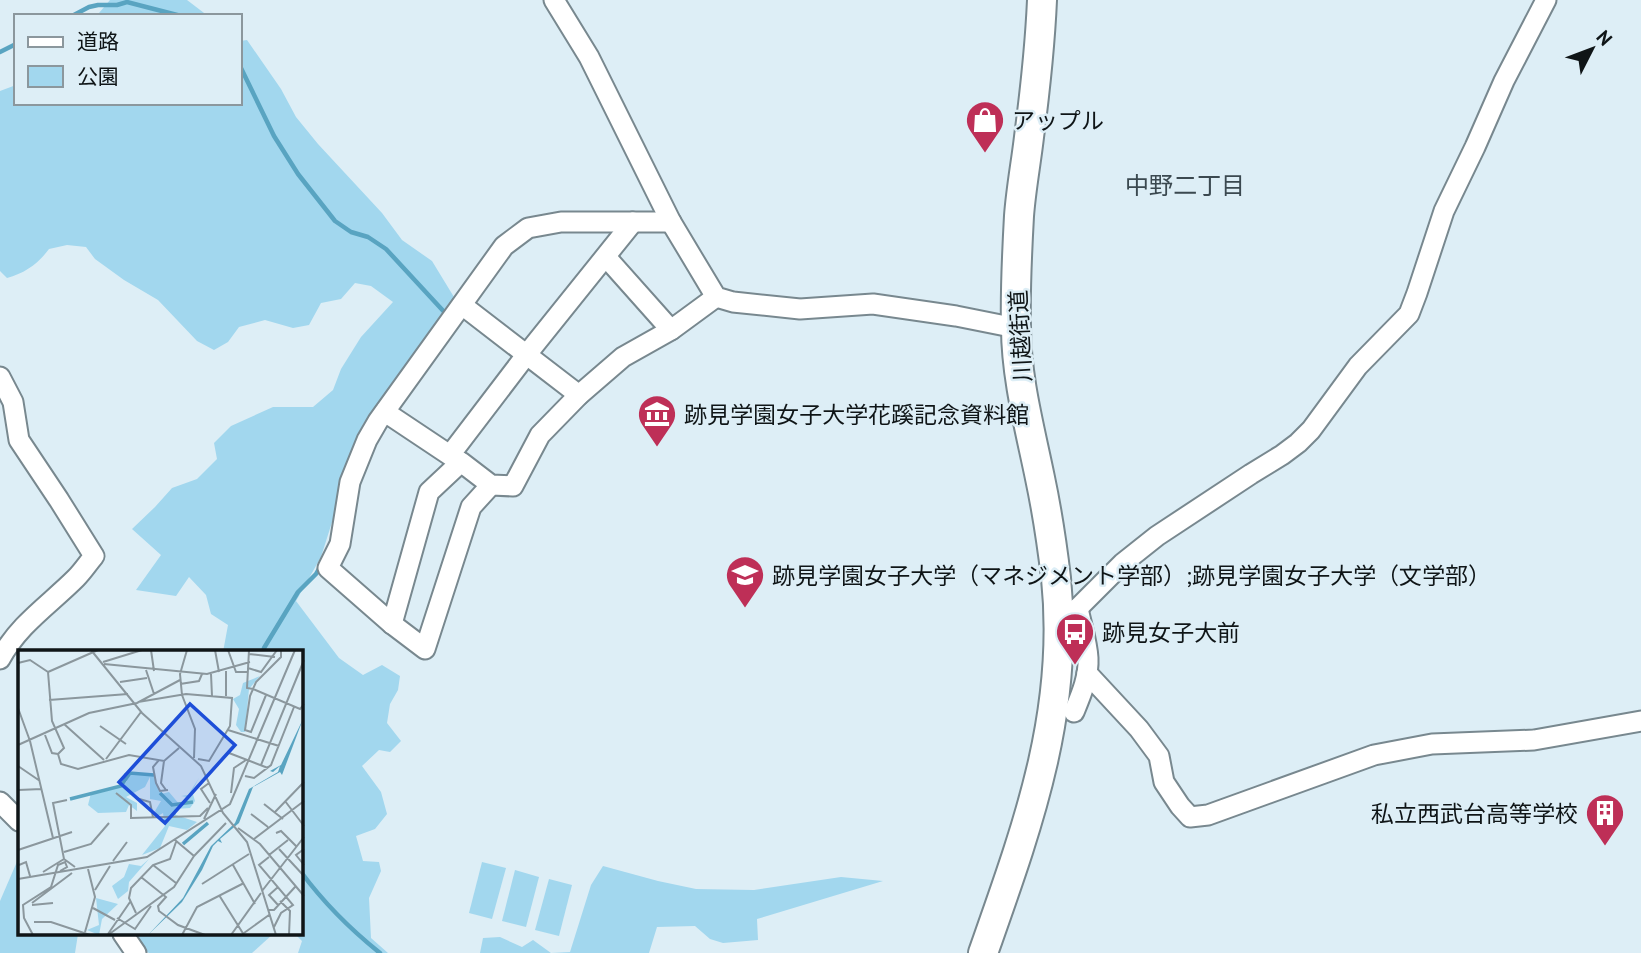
<svg xmlns="http://www.w3.org/2000/svg" width="1641" height="953" font-family="'PT Sans','Noto Sans JP',sans-serif">
<style>
.green{fill:#a2d7ee}
.lines{fill:none;stroke-linecap:round;stroke-linejoin:round}
.stream{stroke:#59a4c1;stroke-width:4.5}
.minor-casing{stroke:#78888f;stroke-width:23}
.highway-casing{stroke:#78888f;stroke-width:32}
.minor{stroke:#fff;stroke-width:19}
.highway{stroke:#fff;stroke-width:28}
.labels{text-anchor:middle;dominant-baseline:central;stroke-width:5;stroke-linejoin:round;paint-order:stroke}
.poi-label{font-size:23px;fill:#0f1517;stroke:#ddeef6;text-anchor:start}
.street-label{font-size:23px;fill:#0f1517;stroke:#ddeef6}
.neighbourhood-label{font-size:24px;fill:#3b4950;stroke:#ddeef6}
.inset-river{fill:none;stroke:#59a4c1;stroke-width:3.5}
.inset-road{fill:none;stroke:#8b979d;stroke-width:2}
.view{fill:#1d4ed8;fill-opacity:0.15;stroke:#1d4ed8;stroke-width:3.5}
.inset-edge{fill:none;stroke:#0f1517;stroke-width:3.5}
</style>
<rect width="100%" height="100%" fill="#ddeef6"/>
<g class="green">
<polygon points="110,0 187,0 208,16 100,16 99,13"/>
<path d="M 247,40 L 281,89 L 296,117 L 318,144 L 382,213 L 402,240 L 432,261 L 457,302 L 411,359 L 363,424 L 321,557 L 296,601 L 339,658 L 363,675 L 382,665 L 400,676 L 398,690 L 390,704 L 387,723 L 401,741 L 390,752 L 379,750 L 362,766 L 381,792 L 387,814 L 375,829 L 356,836 L 363,861 L 379,862 L 381,871 L 369,898 L 371,938 L 388,953 L 298,953 L 302,941 L 295,934 L 301,934 L 301,652 L 223,652 L 228,625 L 211,614 L 206,595 L 189,577 L 176,596 L 136,590 L 161,555 L 132,529 L 155,507 L 172,488 L 197,479 L 217,459 L 214,443 L 231,426 L 273,407 L 313,407 L 333,390 L 341,369 L 361,337 L 393,302 L 371,286 L 355,283 L 341,299 L 321,303 L 309,325 L 293,328 L 265,320 L 239,327 L 228,342 L 214,350 L 197,341 L 158,300 L 124,280 L 95,259 L 86,247 L 67,245 L 49,249 C 38,264 25,273 7,278 L 0,271 L 0,91 L 16,85 L 16,103 L 240,103 L 240,41 Z"/>
<polygon points="19,857 19,934 78,934 75,953 0,953 0,901"/>
<polygon points="482,862 506,868 492,919 469,913"/>
<polygon points="603,866 658,881 696,889 754,890 841,877 883,881 757,919 758,940 723,943 710,939 695,926 657,927 649,953 480,953 483,938 500,937 522,947 533,940 551,953 570,952 591,885"/>
<polygon points="515,870 539,877 526,927 502,921"/>
<polygon points="549,879 572,885 559,936 535,930"/>
<polygon points="120,934 273,934 252,953 149,953"/>
</g>
<g class="lines">
<g class="stream">
<polyline points="72,16 89,7 98,5 117,5 127,2 181,16"/>
<polyline points="0,52 16,44"/>
<polyline points="240,66 274,136 298,174 335,221 351,232 368,237 386,249 447,315"/>
<polyline points="263,652 264,648 298,592 316,574 320,567"/>
<path d="M 301,872 C 324,903 350,929 380,953"/>
</g>
<g class="minor-casing">
<g id="minor">
<polyline points="554,0 589,57 671,222 716,297 733,302 800,309 873,304 956,316 1016,328"/>
<polyline points="606,257 671,330"/>
<polyline points="462,305 579,395"/>
<path d="M 0,377 L 13,402 L 19,440 L 59,500 L 94,556 C 88,563 83,571 76,578 C 49,605 19,624 0,659"/>
<polyline points="385,412 460,462"/>
<polyline points="450,455 527,354 633,222"/>
<polyline points="491,485 471,507 425,649 392,624 328,568 340,544 350,482 367,440 378,421 504,246 528,228 561,222 671,222"/>
<polyline points="1059,619 1078,608 1123,563 1157,536 1251,474 1282,455 1298,443 1311,430 1358,366 1409,314 1417,293 1444,211 1475,147 1504,81 1546,0"/>
<polyline points="392,624 429,492 461,462 491,485 513,486 540,435 579,395 623,357 671,330 716,297"/>
<polyline points="1087,673 1139,729 1159,756 1164,782 1180,806 1190,817 1208,815 1374,755 1432,744 1534,740 1641,721"/>
<path d="M 1074,712 C 1081,695 1089,677 1088,658 C 1087,641 1081,624 1078,608"/>
<polyline points="0,802 19,821"/>
<polyline points="123,934 136,953"/>
</g>
</g>
<g class="highway-casing">
<path id="highway" d="M 983,953 C 1027,828 1070,713 1056,578 C 1052,544 1047,511 1040,478 C 1030,429 1016,378 1016,327 C 1015,290 1017,252 1019,216 C 1021,189 1026,163 1029,137 C 1035,91 1040,46 1042,0"/>
</g>
<use href="#minor" class="minor"/>
<use href="#highway" class="highway"/>
</g>
<defs>
<g id="shop-pin" transform="scale(2.0125)"><path d="M0 17L-7.5 6A9.5 9.5 0 1 1 7.5 6Z" fill="#be2f57" stroke="#ddeef6"/><path d="M-5-2.5h2.3a2.7 3.5 0 0 1 5.4 0H5L5.5 6h-11ZM-1.5-2.5h3a1.5 2.3 0 0 0-3 0Z" fill="#fff"/></g>
<g id="museum-pin" transform="scale(2.0125)"><path d="M0 17L-7.5 6A9.5 9.5 0 1 1 7.5 6Z" fill="#be2f57" stroke="#ddeef6"/><path d="M0-6L6-3V-2H-6V-3ZM-5-1h2V3h-2ZM-1-1h2V3h-2ZM3-1h2V3H3ZM-6 4H6V6H-6Z" fill="#fff"/></g>
<g id="university-pin" transform="scale(2.0125)"><path d="M0 17L-7.5 6A9.5 9.5 0 1 1 7.5 6Z" fill="#be2f57" stroke="#ddeef6"/><path d="M0-5L7-2L0 1L-7-2ZM-4 1L0 2.5L4 1V4Q0 6-4 4Z" fill="#fff"/></g>
<g id="bus-pin" transform="scale(2.0125)"><path d="M0 17L-7.5 6A9.5 9.5 0 1 1 7.5 6Z" fill="#be2f57" stroke="#ddeef6"/><path d="M-5-6H5V4H4V6H2V4H-2V6H-4V4H-5ZM-3.5-4V0h7V-4ZM-3.5 1.2v1.5H-2V1.2ZM2 1.2v1.5H3.5V1.2Z" fill="#fff"/></g>
<g id="building-pin" transform="scale(2.0125)"><path d="M0 17L-7.5 6A9.5 9.5 0 1 1 7.5 6Z" fill="#be2f57" stroke="#ddeef6"/><path d="M-4-6H4V6H1V3H-1V6H-4ZM-2.5-4.3h1.7v1.8h-1.7ZM.8-4.3h1.7v1.8H.8ZM-2.5-1h1.7V.8h-1.7ZM.8-1h1.7V.8H.8Z" fill="#fff"/></g>
</defs>
<g fill-rule="evenodd">
<use href="#shop-pin" x="985" y="120"/>
<use href="#museum-pin" x="657" y="414"/>
<use href="#university-pin" x="745" y="575"/>
<use href="#bus-pin" x="1075" y="632"/>
<use href="#building-pin" x="1605" y="813"/>
</g>
<g class="labels">
<g class="poi-label">
<text x="1012" y="120">アップル</text>
<text x="684" y="414">跡見学園女子大学花蹊記念資料館</text>
<text x="772" y="575">跡見学園女子大学（マネジメント学部）;跡見学園女子大学（文学部）</text>
<text x="1102" y="632">跡見女子大前</text>
<text x="1578" y="813" text-anchor="end">私立西武台高等学校</text>
</g>
<g class="street-label">
<text transform="translate(1020 336) rotate(-93)">川越街道</text>
</g>
<g class="neighbourhood-label">
<text x="1185" y="185">中野二丁目</text>
</g>
</g>
<g transform="translate(18 650)">
<rect width="285" height="285" fill="#ddeef6"/>
<path d="M 242,26 L 231,39 L 227,82 L 223,82 L 218,75 L 221,59 L 215,49 L 222,45 L 225,33 ZM 106,123 L 135,124 L 143,144 L 151,142 L 162,155 L 169,147 L 163,146 L 170,145 L 181,128 L 174,141 L 177,151 L 172,158 L 157,159 L 158,165 L 179,172 L 169,180 L 151,176 L 142,198 L 124,205 L 147,176 L 145,163 L 140,166 L 137,161 L 143,151 L 132,149 L 132,127 L 127,137 L 108,147 L 119,153 L 119,161 L 111,155 L 108,162 L 80,163 L 70,155 L 73,143 L 105,136 L 109,131 ZM 131,209 L 111,232 L 110,241 L 100,249 L 94,236 L 106,227 L 111,214 L 123,216 ZM 78,248 L 100,254 L 84,269 L 81,285 L 69,280 L 81,275 Z" fill="#a2d7ee"/>
<path d="M 285,69 L 264,125 L 262,122 L 235,137 L 221,173 L 202,189 L 204,193 L 200,191 L 195,196 L 184,220 L 164,252 L 130,285 L 165,248 L 193,196 L 217,173 L 231,139 L 260,122 L 262,116 L 255,122 L 252,121 L 263,115 Z" fill="#59a4c1"/>
<path class="inset-river" d="M 142,143 L 154,155 L 175,152M 52,149 L 103,136 L 112,123 L 136,125M 165,194 L 190,173"/>
<path class="inset-road" d="M 73,0 L 124,63 L 183,116 L 205,163 L 229,192 L 258,285M 133,0 L 136,21M 135,0 L 166,0M 197,0 L 201,22M 210,0 L 218,22 L 230,22M 231,0 L 229,38 L 235,39M 231,4 L 257,7M 85,12 L 124,0M 0,13 L 12,10 L 30,22M 86,14 L 189,24 L 232,12M 230,18 L 243,22 L 259,0M 128,20 L 136,44M 208,21 L 208,46M 30,22 L 34,71 L 46,98 L 40,104M 30,22 L 80,0M 193,24 L 194,46M 102,32 L 129,28M 162,34 L 181,31 L 184,24M 235,39 L 282,59 L 286,54M 164,45 L 177,79 L 176,108M 164,45 L 162,24 L 169,0M 248,45 L 233,82 L 227,80 L 232,46 L 238,32 L 263,7 L 263,0M 31,50 L 110,44M 120,52 L 168,44 L 214,48 L 212,76 L 191,111 L 180,109M 0,58 L 12,91M 46,74 L 86,110M 82,76 L 108,94M 210,80 L 261,96M 27,85 L 34,103 L 40,104M 12,91 L 35,188M 0,95 L 71,63 L 119,53 L 162,30M 211,103 L 250,118M 40,104 L 43,114 L 60,119 L 111,105 L 146,111 L 161,98M 88,109 L 123,62M 141,110 L 135,117 L 138,133 L 142,141 L 150,140M 146,111 L 143,133 L 148,140M 243,115 L 286,10M 0,116 L 22,131M 227,126 L 236,128 L 253,115 L 276,57M 191,133 L 183,139 L 192,153M 0,140 L 24,139M 98,143 L 113,155 L 113,168 L 182,166 L 190,158M 213,143 L 216,118 L 228,110M 118,148 L 132,152 L 135,167M 49,150 L 35,153 L 46,209 L 57,217M 267,151 L 286,176M 246,154 L 265,169M 257,162 L 286,132M 233,164 L 250,177M 186,169 L 198,144M 220,178 L 242,194 L 286,246M 258,183 L 263,181 L 278,196M 236,189 L 286,151M 261,199 L 286,226M 286,199 L 278,205 L 286,215M 0,200 L 54,182M 46,202 L 73,194 L 91,173M 251,205 L 270,190M 176,206 L 208,173M 251,207 L 241,215 L 275,255 L 263,263 L 256,277M 95,211 L 109,192M 1,215 L 8,212 L 12,226M 135,215 L 158,233M 215,215 L 237,254M 25,222 L 46,209M 123,227 L 148,247 L 140,256 L 141,261 L 160,275 L 187,285M 0,229 L 129,207 L 212,154 L 277,0M 184,234 L 231,204M 260,237 L 251,245 L 260,255M 77,240 L 92,216M 244,241 L 286,187M 201,245 L 226,285M 262,251 L 272,261 L 271,285M 14,253 L 54,223M 14,255 L 35,253M 75,258 L 97,270M 251,260 L 256,260 L 277,237M 118,263 L 111,248 L 113,238 L 135,215 L 152,209 L 158,192M 99,268 L 117,279 L 133,256M 16,272 L 33,272 L 72,285M 67,282 L 77,247 L 70,219M 226,283 L 251,265M 90,284 L 112,252M 15,285 L 6,268 L 5,255 L 33,237 L 40,215 L 47,212 L 49,217 L 42,221M 90,285 L 156,237 L 176,206 L 157,190M 164,285 L 179,257 L 226,233M 213,285 L 243,243"/>
<path class="view" d="M 172,54 L 217,95 L 147,173 L 101,132 Z"/>
<rect width="285" height="285" class="inset-edge"/>
</g>
<rect x="14" y="14" width="228" height="91" fill="#ddeef6" stroke="#8b979d" stroke-width="2"/>
<rect x="28" y="37" width="35" height="10" fill="#ffffff" stroke="#8b979d" stroke-width="2"/>
<text x="77" y="49" font-size="21" fill="#0f1517">道路</text>
<rect x="28" y="66" width="35" height="21" fill="#a2d7ee" stroke="#8b979d" stroke-width="2"/>
<text x="77" y="84" font-size="21" fill="#0f1517">公園</text>
<g transform="translate(1592 49) rotate(48)" stroke="#ddeef6" stroke-width="5" paint-order="stroke">
<path d="M0-5L12 26L0 18L-12 26Z" fill="#0f1517"/>
<text y="-10" font-size="19" font-weight="bold" text-anchor="middle" fill="#0f1517">N</text>
</g>
</svg>
